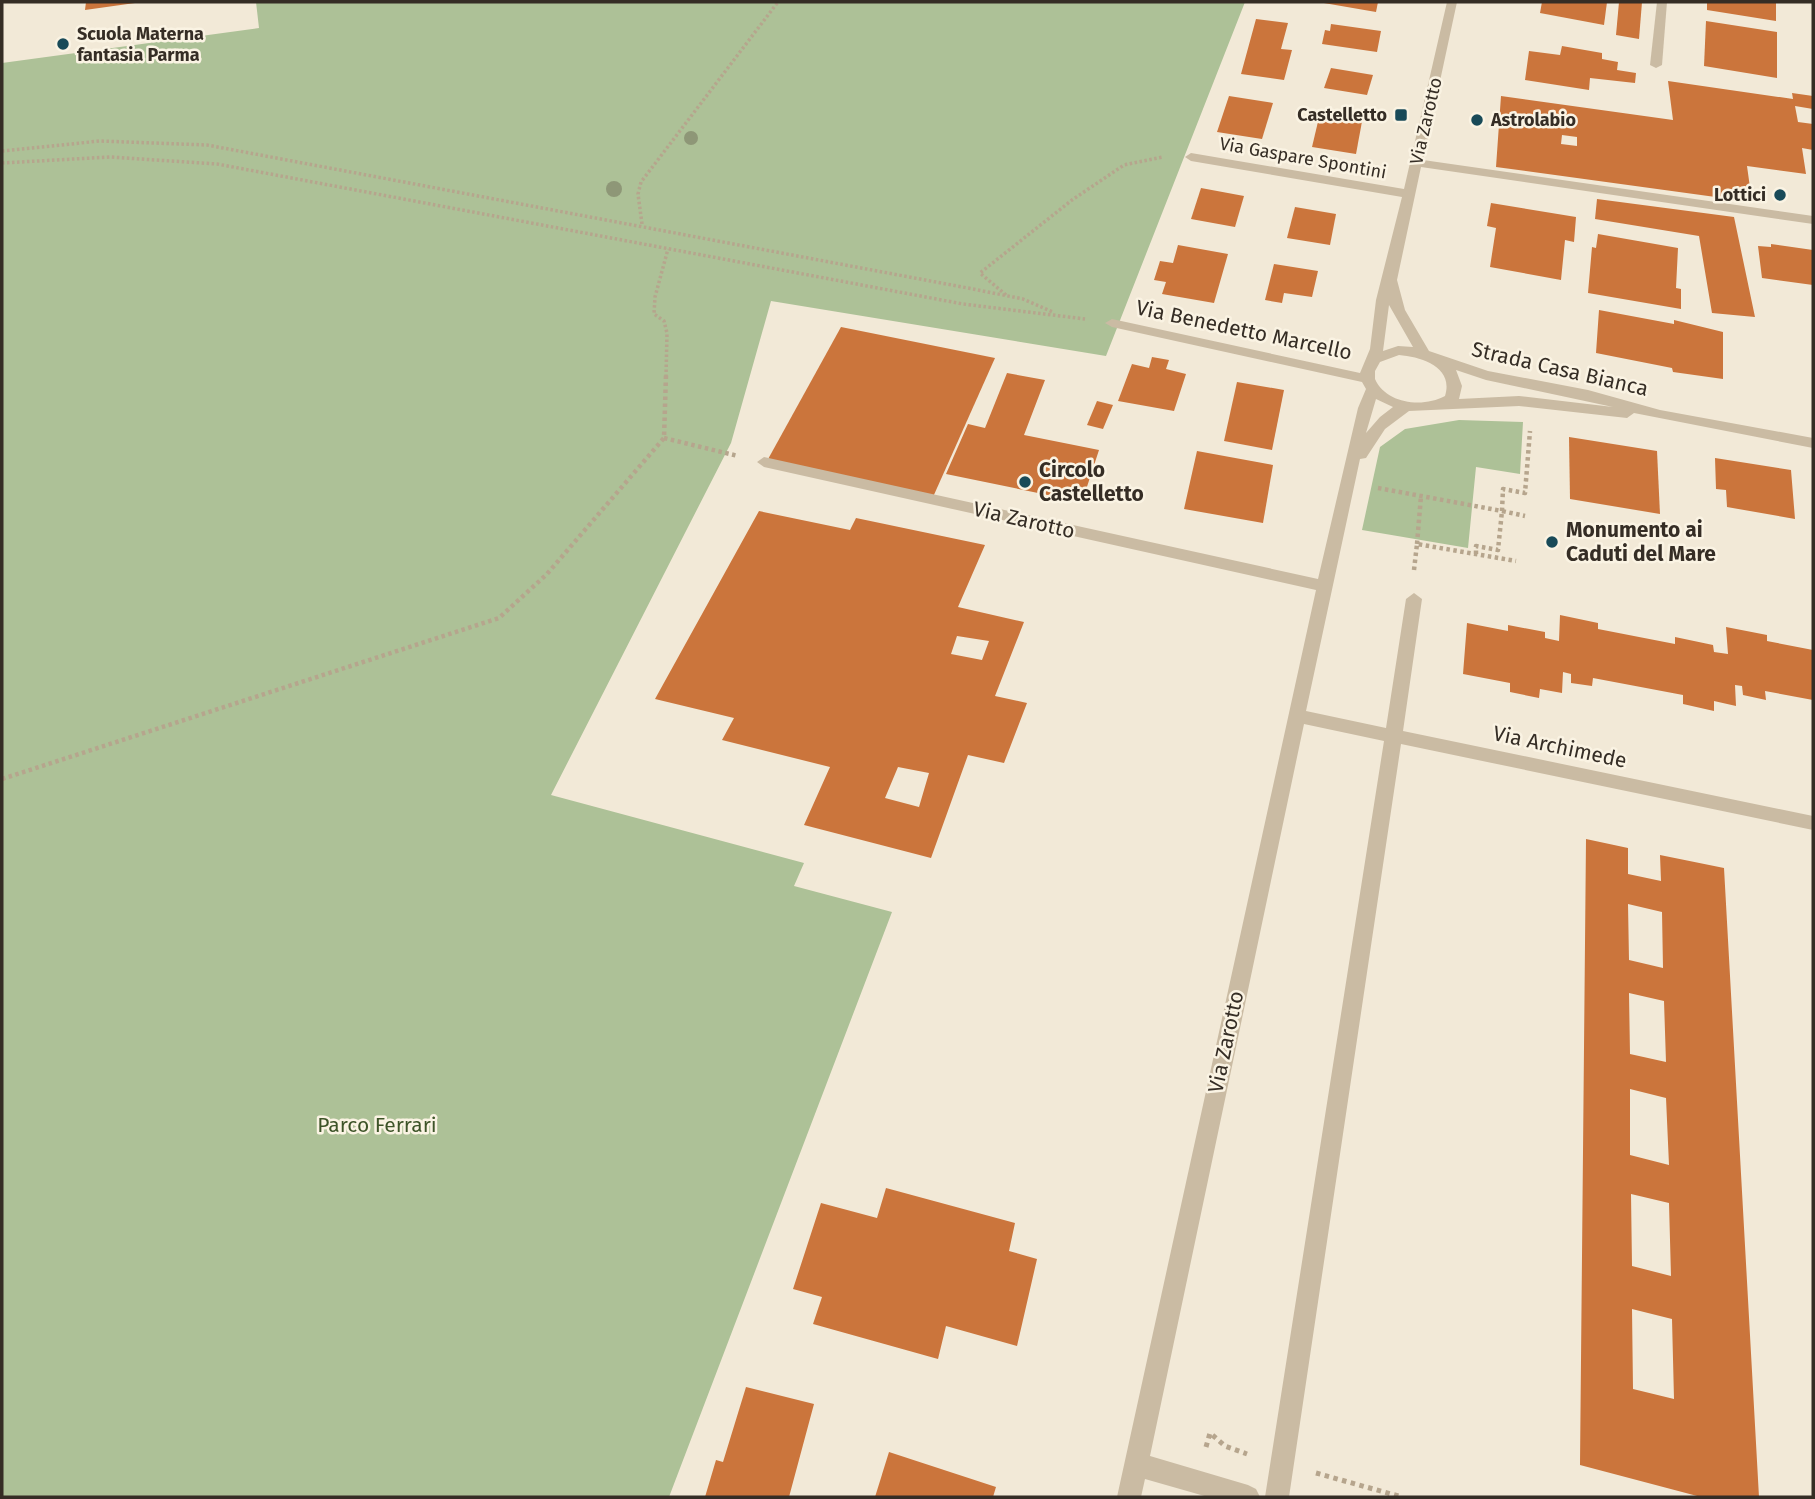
<svg xmlns="http://www.w3.org/2000/svg" width="1815" height="1499" font-family="'Fira Sans',sans-serif">
<style>
.green{fill:#adc197}
.building{fill:#cb753c;fill-rule:evenodd}
.lines{fill:none;stroke-linecap:round;stroke-linejoin:round}
.path-far2{stroke:#b6a58d;stroke-width:3.5;stroke-dasharray:2.5 2.5;stroke-linecap:butt}
.path-far1{stroke:#b6a58d;stroke-width:4.5;stroke-dasharray:3.5 3.5;stroke-linecap:butt}
.path{stroke:#b6a58d;stroke-width:5;stroke-dasharray:4.5 4.5;stroke-linecap:butt}
.minor{fill:#cabba3;fill-rule:evenodd}
.tree{fill:#8e9777}
.poi-dot{fill:#194a58;stroke:#faf3e3;stroke-width:2.5}
.labels{text-anchor:middle;dominant-baseline:central;stroke-width:5;stroke-linejoin:round;paint-order:stroke}
.far-poi-label{font-size:18px;font-weight:bold;fill:#352d25;stroke:#faf3e3;text-anchor:start}
.far-street-label{font-size:18px;fill:#352d25;stroke:#faf3e3}
.street-label{font-size:21px;fill:#352d25;stroke:#faf3e3}
.poi-label{font-size:21px;font-weight:bold;fill:#352d25;stroke:#faf3e3;text-anchor:start}
.park-label{font-size:21px;fill:#3d5428;stroke:#faf3e3}
</style>
<rect width="100%" height="100%" fill="#f2e9d7"/>
<g class="green">
<polygon points="256,2 1245,2 1106,356 771,301 731,443 551,795 804,863 794,886 892,912 669,1497 2,1497 2,63 259,28"/>
<polygon points="1459,420 1523,422 1520,474 1476,467 1468,548 1362,530 1380,447 1405,429"/>
</g>
<g class="building">
<polygon points="86,2 135,2 135,3 85,10"/>
<polygon points="1318,2 1378,2 1376,12"/>
<polygon points="1542,2 1607,2 1604,25 1540,13"/>
<polygon points="1619,2 1642,2 1639,39 1616,35"/>
<polygon points="1707,2 1776,2 1776,21 1707,10"/>
<polygon points="1256,19 1288,23 1281,49 1292,50 1284,80 1241,74"/>
<polygon points="1706,21 1777,32 1777,78 1704,66"/>
<polygon points="1331,24 1381,31 1377,52 1322,44 1325,30 1330,31"/>
<polygon points="1562,46 1602,53 1602,59 1618,62 1617,70 1636,73 1635,83 1590,78 1589,90 1525,80 1529,51 1560,55"/>
<polygon points="1331,68 1373,75 1367,95 1324,88"/>
<path d="M 1668,81 L 1793,99 L 1792,93 L 1813,96 L 1813,109 L 1795,106 L 1798,122 L 1813,124 L 1813,150 L 1802,148 L 1806,174 L 1747,166 L 1752,202 L 1496,167 L 1501,96 L 1673,120 ZM 1562,135 L 1577,137 L 1577,146 L 1561,144 Z"/>
<polygon points="1229,96 1273,103 1262,139 1217,132"/>
<polygon points="1321,109 1363,116 1356,154 1312,147"/>
<polygon points="1201,188 1244,196 1235,227 1191,219"/>
<polygon points="1597,199 1734,217 1755,317 1712,313 1699,236 1595,219"/>
<polygon points="1491,203 1576,217 1574,242 1565,240 1561,280 1490,267 1496,228 1487,226"/>
<polygon points="1295,207 1336,214 1330,245 1287,238"/>
<polygon points="1598,234 1678,248 1676,288 1681,289 1681,309 1588,293 1592,247 1596,248"/>
<polygon points="1771,244 1813,250 1813,285 1762,278 1758,246 1771,247"/>
<polygon points="1178,245 1228,254 1214,303 1162,294 1166,282 1154,280 1160,261 1173,263"/>
<polygon points="1274,264 1318,271 1312,297 1284,293 1282,303 1265,300"/>
<polygon points="1599,310 1674,324 1674,320 1723,332 1723,379 1673,372 1672,368 1596,353"/>
<polygon points="841,327 995,358 933,497 767,461"/>
<polygon points="1152,357 1169,360 1166,369 1186,374 1174,411 1118,401 1132,364 1149,368"/>
<polygon points="1007,373 1045,380 1024,435 1099,450 1082,502 946,474 968,424 985,428"/>
<polygon points="1237,382 1284,390 1272,450 1224,441"/>
<polygon points="1097,401 1113,405 1103,429 1087,425"/>
<polygon points="1569,437 1657,451 1660,514 1570,499"/>
<polygon points="1197,451 1273,465 1263,523 1184,509"/>
<polygon points="1715,458 1791,470 1795,519 1727,507 1726,490 1716,489"/>
<path d="M 759,511 L 850,530 L 856,518 L 985,545 L 958,607 L 1024,622 L 995,696 L 1027,703 L 1004,763 L 968,755 L 931,858 L 804,825 L 830,767 L 722,740 L 734,718 L 655,699 ZM 957,636 L 989,641 L 982,660 L 951,654 ZM 898,767 L 929,773 L 919,807 L 885,798 Z"/>
<polygon points="1560,615 1598,623 1598,629 1675,644 1675,637 1713,645 1714,652 1728,654 1726,627 1767,635 1767,641 1813,650 1813,700 1765,691 1766,700 1743,695 1742,686 1735,685 1736,706 1714,701 1714,711 1683,704 1683,695 1593,678 1592,686 1571,683 1571,674 1563,672 1562,693 1540,689 1539,698 1510,692 1510,683 1463,674 1467,623 1508,631 1508,625 1545,632 1545,638 1559,641"/>
<path d="M 1586,839 L 1628,848 L 1628,874 L 1661,881 L 1660,855 L 1724,868 L 1759,1497 L 1701,1497 L 1580,1465 ZM 1628,904 L 1662,912 L 1663,968 L 1629,960 ZM 1629,993 L 1664,1001 L 1666,1062 L 1630,1054 ZM 1630,1089 L 1666,1098 L 1669,1165 L 1630,1155 ZM 1631,1194 L 1669,1203 L 1671,1276 L 1632,1266 ZM 1632,1309 L 1672,1319 L 1674,1399 L 1633,1389 Z"/>
<polygon points="886,1188 1015,1223 1009,1251 1037,1259 1017,1346 946,1326 938,1359 813,1324 822,1297 793,1289 821,1203 877,1218"/>
<polygon points="746,1387 814,1404 789,1497 705,1497 716,1460 723,1462"/>
<polygon points="889,1452 996,1487 993,1497 875,1497"/>
</g>
<g class="lines">
<g class="path-far2">
<polyline points="2,151 100,141 207,145 973,289 1023,299 1053,312"/>
<polyline points="2,163 110,157 217,164 963,304 1085,319"/>
<polyline points="642,224 638,194 641,182 778,2"/>
<polyline points="1006,295 980,273 1072,200 1124,165 1163,157"/>
<polyline points="666,377 667,333 664,321 654,314 655,297 668,249"/>
</g>
<g class="path-far1">
<polyline points="664,438 738,456"/>
<polyline points="1378,488 1502,511 1503,489 1525,493 1530,431"/>
<polyline points="1417,544 1421,496"/>
<polyline points="1476,554 1476,546 1498,550 1502,511 1525,516"/>
<polyline points="1414,570 1417,544 1516,561"/>
<polyline points="2,779 499,618 547,574 664,438 666,375"/>
</g>
<g class="path">
<polyline points="1206,1447 1210,1433 1225,1446 1247,1454"/>
<polyline points="1316,1473 1402,1497"/>
</g>
<g class="minor">
<path d="M 1447,2 L 1457,2 L 1423,160 L 1813,216 L 1813,224 L 1421,167 L 1397,280 L 1405,310 L 1429,351 L 1488,371 L 1588,390 L 1660,410 L 1813,438 L 1813,448 L 1634,413 L 1627,418 L 1519,406 L 1409,411 L 1385,429 L 1366,458 L 1360,459 L 1306,711 L 1386,728 L 1406,599 L 1414,593 L 1422,599 L 1403,731 L 1813,816 L 1813,830 L 1401,744 L 1289,1497 L 1265,1497 L 1384,741 L 1304,724 L 1150,1456 L 1248,1485 L 1256,1489 L 1260,1497 L 1208,1497 L 1145,1479 L 1141,1497 L 1117,1497 L 1316,590 L 764,467 L 757,462 L 764,457 L 1318,579 L 1358,408 L 1366,389 L 1362,382 L 1112,327 L 1105,323 L 1112,319 L 1360,373 L 1370,349 L 1376,300 L 1402,197 L 1191,161 L 1185,157 L 1191,153 L 1404,189 ZM 1389,305 L 1413,347 L 1398,346 L 1383,351 ZM 1399,355 C 1422,357 1454,367 1445,396 C 1423,408 1386,404 1375,379 L 1375,371 L 1380,362 ZM 1456,370 L 1486,380 L 1613,407 L 1519,396 L 1459,399 L 1462,386 ZM 1376,399 L 1393,407 L 1380,417 L 1366,433 Z"/>
<polygon points="1657,2 1667,2 1662,65 1656,68 1650,65"/>
</g>
</g>
<g class="tree">
<circle cx="691" cy="138" r="7"/>
<circle cx="614" cy="189" r="8"/>
</g>
<g class="poi-dot">
<circle cx="63" cy="44" r="7"/>
<rect x="1394" y="108" width="14" height="14" rx="3.5"/>
<circle cx="1477" cy="120" r="7"/>
<circle cx="1780" cy="195" r="7"/>
<circle cx="1025" cy="482" r="7"/>
<circle cx="1552" cy="542" r="7"/>
</g>
<g class="labels">
<g class="far-poi-label">
<text x="77" y="34">Scuola Materna<tspan x="77" dy="21">fantasia Parma</tspan></text>
<text x="1387" y="115" text-anchor="end">Castelletto</text>
<text x="1491" y="120">Astrolabio</text>
<text x="1766" y="195" text-anchor="end">Lottici</text>
</g>
<g class="far-street-label">
<text transform="translate(1426 121) rotate(-77)">Via Zarotto</text>
<text transform="translate(1303 158) rotate(10)">Via Gaspare Spontini</text>
</g>
<g class="street-label">
<text transform="translate(1244 330) rotate(12)">Via Benedetto Marcello</text>
<text transform="translate(1560 369) rotate(13)">Strada Casa Bianca</text>
<text transform="translate(1024 520) rotate(13)">Via Zarotto</text>
<text transform="translate(1560 747) rotate(12)">Via Archimede</text>
<text transform="translate(1226 1042) rotate(-78)">Via Zarotto</text>
</g>
<g class="poi-label">
<text x="1039" y="470">Circolo<tspan x="1039" dy="24">Castelletto</tspan></text>
<text x="1566" y="530">Monumento ai<tspan x="1566" dy="24">Caduti del Mare</tspan></text>
</g>
<g class="park-label">
<text x="377" y="1125">Parco Ferrari</text>
</g>
</g>
<rect width="1815" height="1499" fill="none" stroke="#352d25" stroke-width="7"/>
</svg>
